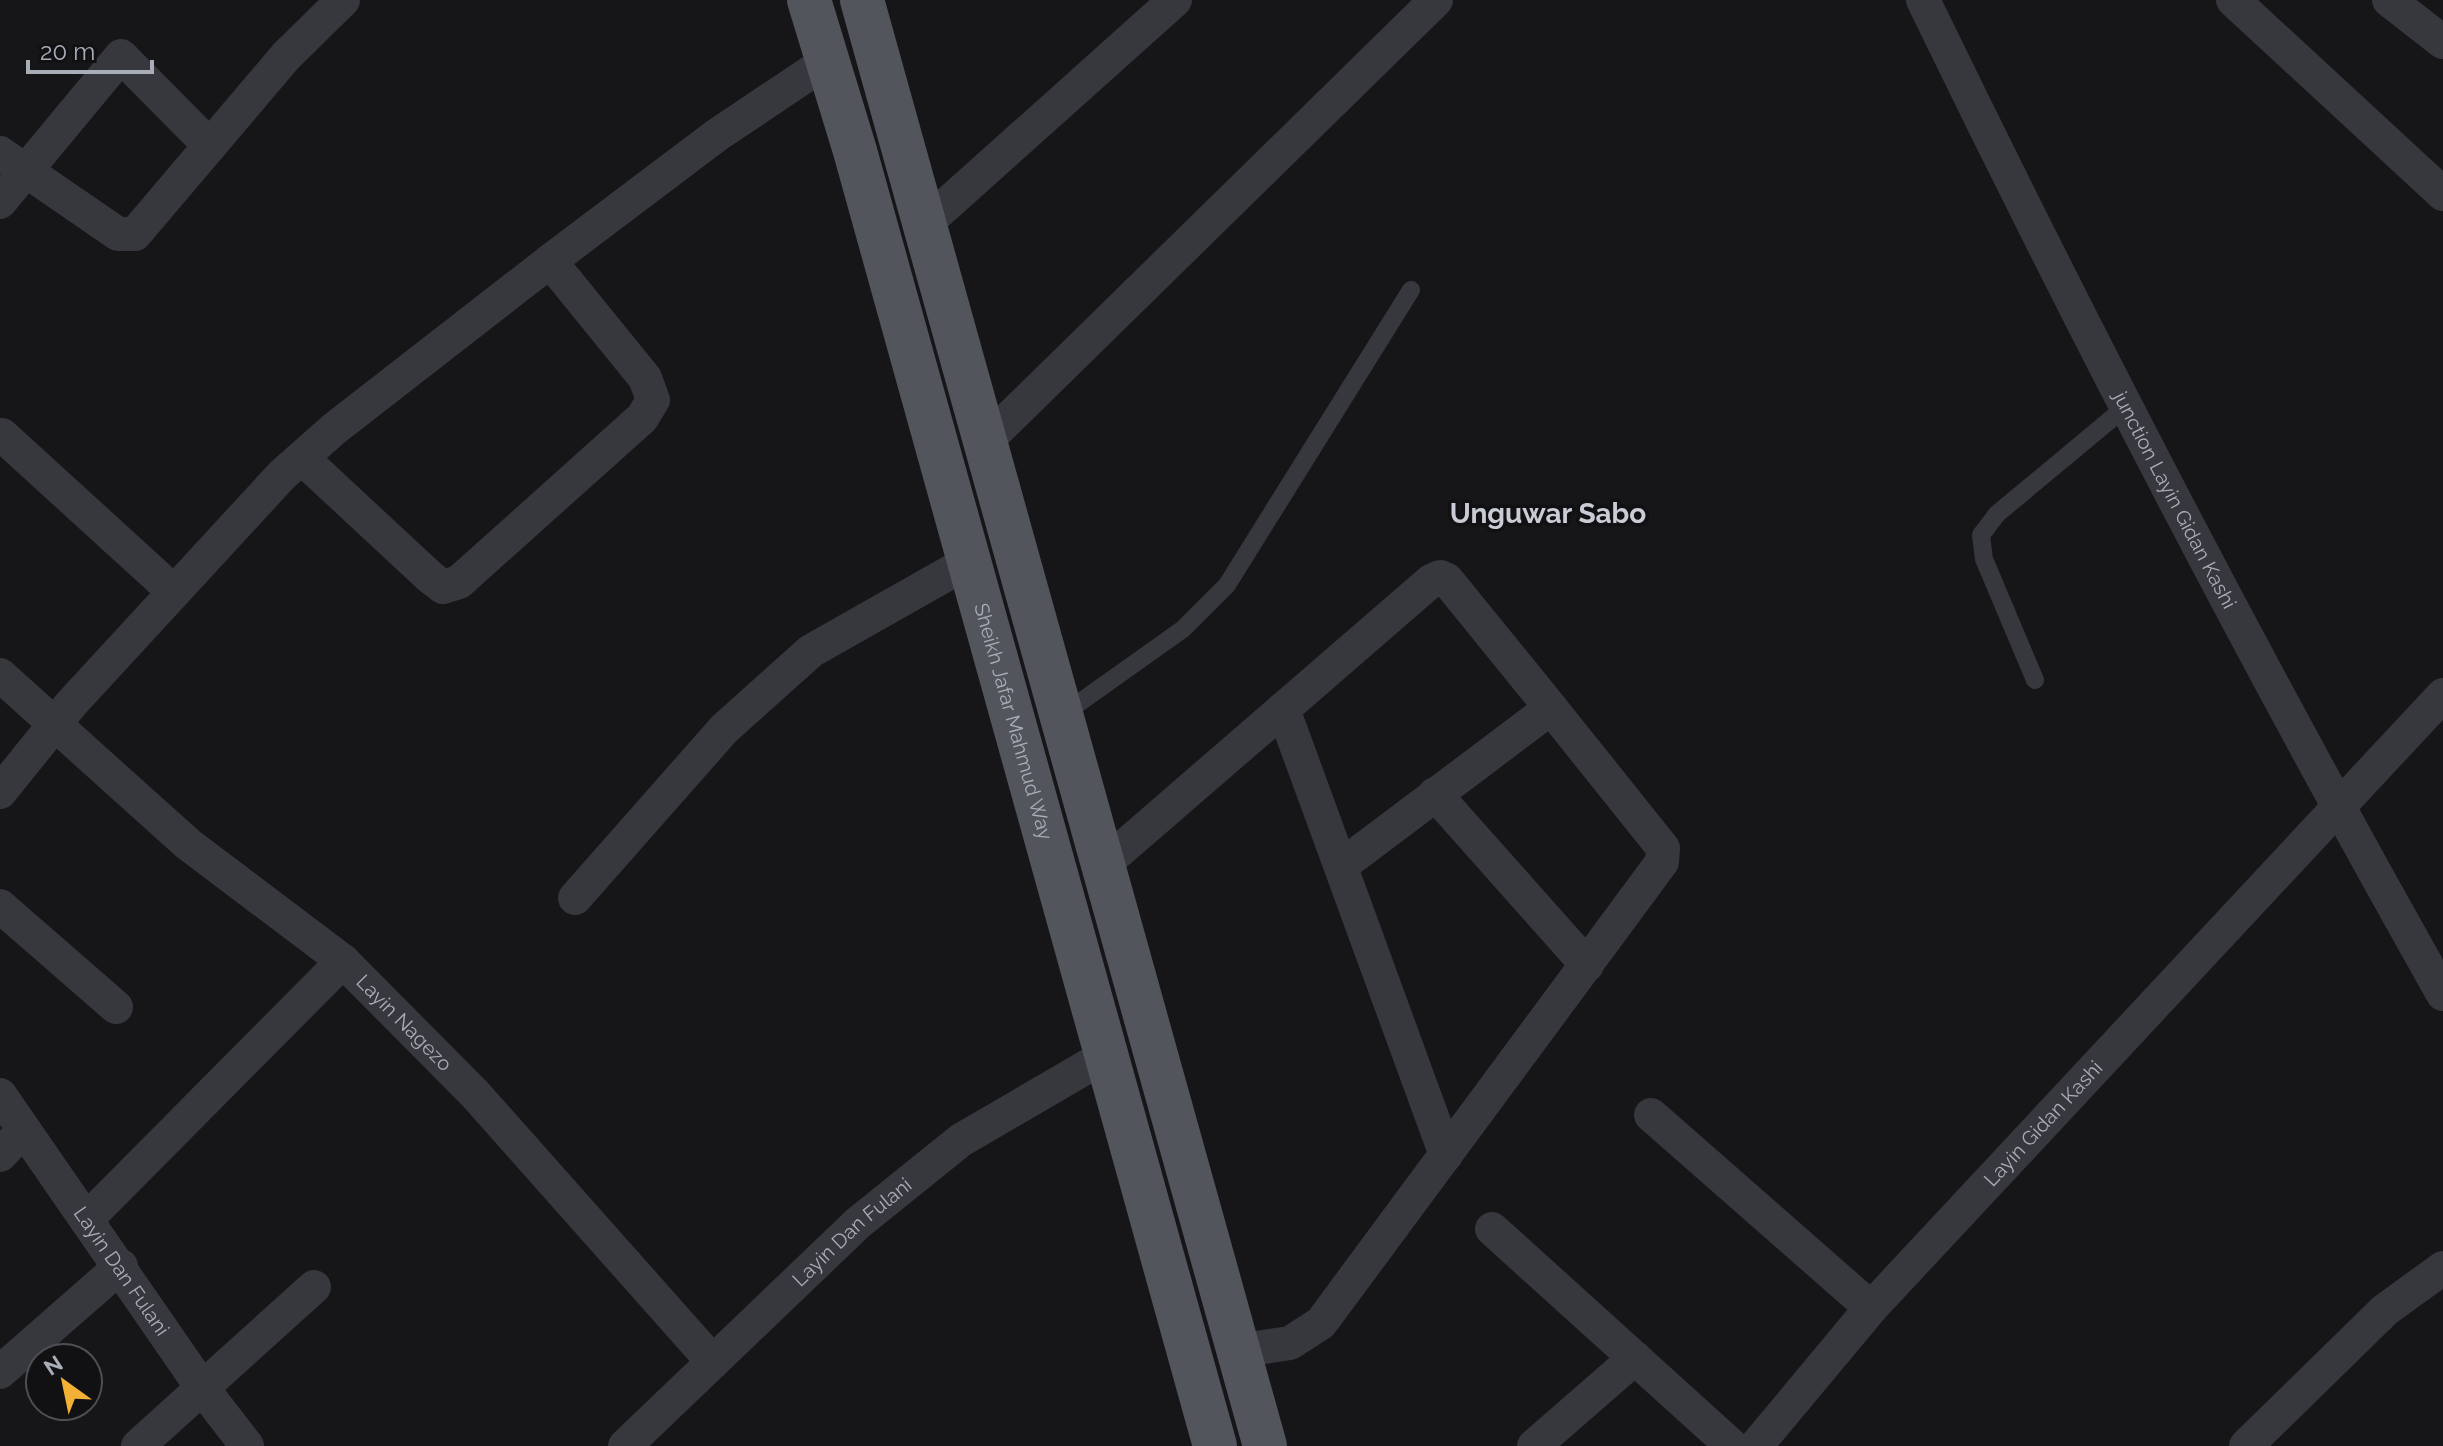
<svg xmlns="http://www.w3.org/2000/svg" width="2443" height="1446" font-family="Raleway,sans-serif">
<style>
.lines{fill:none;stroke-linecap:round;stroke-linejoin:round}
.lane{stroke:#37383d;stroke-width:18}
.street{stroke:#37383d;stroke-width:34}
.primary{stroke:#53555c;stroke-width:44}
.labels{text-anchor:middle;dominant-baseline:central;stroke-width:7;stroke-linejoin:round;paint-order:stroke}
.street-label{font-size:20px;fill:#a8adb8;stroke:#111113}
.district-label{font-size:28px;font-weight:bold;fill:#c9ccd4;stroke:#111113}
</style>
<rect width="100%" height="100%" fill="#161618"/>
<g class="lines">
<g class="lane">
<polyline points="2035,680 1984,559 1981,535 1997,514 2128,405"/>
<polyline points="1062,715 1183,629 1227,585 1411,290"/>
</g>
<g class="street">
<path id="s1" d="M 1923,0 C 2086,336 2259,669 2443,994"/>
<polyline points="2233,0 2443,194"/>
<polyline points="2389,0 2443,42"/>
<polyline points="0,153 118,234 135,234 286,56 343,0"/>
<polyline points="0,202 121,56 210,146"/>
<polyline points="925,224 1175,0"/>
<polyline points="2,435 173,591"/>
<polyline points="986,441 1436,0"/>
<polyline points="302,458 430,577 443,587 459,582 642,418 653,400 645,378 550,261"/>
<path id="s2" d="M 0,675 L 188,844 L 343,961 L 475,1094 L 713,1362"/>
<polyline points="1283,709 1446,1155"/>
<polyline points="0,792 71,704 282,475 334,429 550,261 717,135 826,62"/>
<polyline points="1435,794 1587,965"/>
<polyline points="1103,865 1431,581 1440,577 1447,580 1551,708 1341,866"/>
<polyline points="575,898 724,729 811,651 970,561"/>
<polyline points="0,906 116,1007"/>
<path id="s3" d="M 0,1095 L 203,1389 L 247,1446"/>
<polyline points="1651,1115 1871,1308"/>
<polyline points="0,1155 23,1131"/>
<polyline points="86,1220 343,961"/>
<polyline points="1492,1229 1732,1446"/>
<polyline points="1237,1351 1290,1343 1321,1323 1662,862 1663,848 1551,708"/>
<polyline points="0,1372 121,1266"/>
<polyline points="138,1446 314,1287"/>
<path id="s4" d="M 625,1446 L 858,1223 L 961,1140 L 1107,1055"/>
<polyline points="1534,1446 1635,1358"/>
<path id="s5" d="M 1756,1446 L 1871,1308 L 2443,695"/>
<polyline points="2246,1446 2385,1310 2443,1268"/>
</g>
<g class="primary">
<path id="s6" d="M 809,0 L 855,151 L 1215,1446"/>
<polyline points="862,0 1265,1446"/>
</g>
</g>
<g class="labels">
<g class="street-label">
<text stroke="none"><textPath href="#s1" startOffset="560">junction Layin Gidan Kashi</textPath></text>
<text stroke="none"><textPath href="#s6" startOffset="750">Sheikh Jafar Mahmud Way</textPath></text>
<text stroke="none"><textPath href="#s2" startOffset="534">Layin Nagezo</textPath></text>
<text stroke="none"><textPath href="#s5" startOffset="432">Layin Gidan Kashi</textPath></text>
<text stroke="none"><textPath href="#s4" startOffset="312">Layin Dan Fulani</textPath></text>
<text stroke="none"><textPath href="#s3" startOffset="214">Layin Dan Fulani</textPath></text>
</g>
<g class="district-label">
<text x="1548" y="513">Unguwar Sabo</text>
</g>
</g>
<g transform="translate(64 1382) rotate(327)"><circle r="38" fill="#111113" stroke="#4d4f55" stroke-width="2"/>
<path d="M0-6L14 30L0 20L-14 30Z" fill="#f2b134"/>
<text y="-12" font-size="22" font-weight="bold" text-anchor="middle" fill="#a8adb8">N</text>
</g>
<path d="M28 60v12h124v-12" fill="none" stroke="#a8adb8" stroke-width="4"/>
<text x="40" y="60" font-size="24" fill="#a8adb8" stroke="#111113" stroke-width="6" paint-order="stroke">20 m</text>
</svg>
